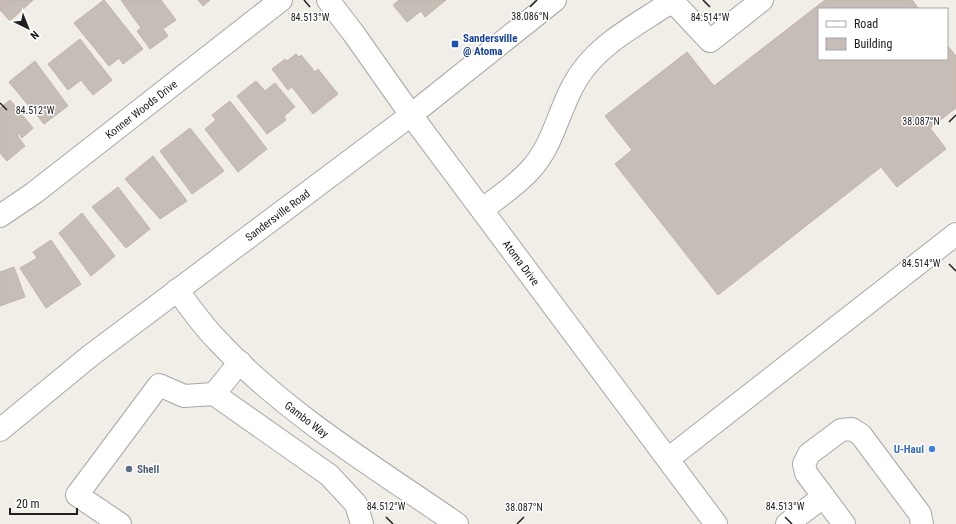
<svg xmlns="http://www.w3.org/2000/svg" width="956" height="524" font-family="'Roboto Condensed',sans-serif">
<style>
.building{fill:#c6bdb6;stroke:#c3b4a8}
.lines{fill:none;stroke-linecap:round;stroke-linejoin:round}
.minor-casing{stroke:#a7a7a7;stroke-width:24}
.minor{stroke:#fff;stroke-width:22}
.ticks{fill:none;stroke:#202020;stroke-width:1.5}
.transit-dot{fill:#1a4fb4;stroke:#fff;stroke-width:1.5}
.shop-dot{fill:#3f7fe0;stroke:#fff;stroke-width:1.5}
.service-dot{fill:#5c6f8a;stroke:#fff;stroke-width:1.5}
.labels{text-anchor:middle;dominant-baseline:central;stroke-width:3;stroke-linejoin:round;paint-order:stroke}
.transit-label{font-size:11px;font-weight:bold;fill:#164399;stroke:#fff;text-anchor:start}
.street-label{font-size:11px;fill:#202020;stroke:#fff}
.shop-label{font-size:11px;font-weight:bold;fill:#366cbe;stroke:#fff;text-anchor:end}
.service-label{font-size:11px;font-weight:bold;fill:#4e5e75;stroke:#fff;text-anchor:start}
.ticks-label{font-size:10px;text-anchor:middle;fill:#202020;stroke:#fff;stroke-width:3;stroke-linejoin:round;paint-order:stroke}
</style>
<rect width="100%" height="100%" fill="#f1ede7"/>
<g class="building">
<polygon points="0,0 33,0 10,21 0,10"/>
<polygon points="104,0 143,49 123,64 119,58 109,66 74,23"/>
<polygon points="121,0 161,0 176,20 163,29 168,36 150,49 137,31 141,28"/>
<polygon points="198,0 210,0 203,6"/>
<polygon points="399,0 446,0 425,17 421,11 407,22 393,5"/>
<polygon points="825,0 912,0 919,9 819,9 819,59 947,59 947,45 956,56 956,108 930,128 946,149 897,187 881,167 718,295 615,164 632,150 605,116 687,52 714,86"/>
<polygon points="80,39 112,80 93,95 81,80 68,90 48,64"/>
<polygon points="296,54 299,57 301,55 315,72 318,69 338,94 313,114 292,87 288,90 272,69 285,59 287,61"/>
<polygon points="35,61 68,106 44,124 9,82"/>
<polygon points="256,81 265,91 275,83 295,107 284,116 286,120 267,134 237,96"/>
<polygon points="10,100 33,128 22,138 19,134 17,135 25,146 7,161 0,153 0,108"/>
<polygon points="230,101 267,149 238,172 205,129 216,120 212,115"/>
<polygon points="190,128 224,171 192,194 160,151"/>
<polygon points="153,156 187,201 160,219 125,179"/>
<polygon points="118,187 150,229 126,248 92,207"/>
<polygon points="82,213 115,256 91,276 59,233"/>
<polygon points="51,240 81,284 46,308 20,268 37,258 33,252"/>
<polygon points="14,267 25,297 0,306 0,272"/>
</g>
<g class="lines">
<g class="minor-casing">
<g id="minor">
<path id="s1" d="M 328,0 L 354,34 L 411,115 L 716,524"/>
<path d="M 482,210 C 498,197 517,185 531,169 C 556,142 560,100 583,70 C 604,41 640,23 669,3 L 678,7 L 710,41 L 762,0"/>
<path id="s2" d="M 0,216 L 34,193 L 281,0"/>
<path id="s3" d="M 177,290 C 190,307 202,325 217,340 C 286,414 375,467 457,524"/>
<polyline points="240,362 214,394 329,475 356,504 362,524"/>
<path id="s4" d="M 0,430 L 90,356 L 411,115 L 555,0"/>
<polyline points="668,459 956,234"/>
<polyline points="120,524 77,495 159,385 184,396 214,394"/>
<polyline points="787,524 823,497"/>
<polyline points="844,524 806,473 804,464 809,454 841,430 852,429 861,435 920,514 922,524"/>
</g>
</g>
<use href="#minor" class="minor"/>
</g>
<path class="ticks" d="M 304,0 L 310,7M 703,0 L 710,7M 530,7 L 537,0M 0,103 L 7,110M 949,122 L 956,115M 949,264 L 956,271M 386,517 L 393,524M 785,517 L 792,524M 517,524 L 524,517"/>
<rect class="transit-dot" x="451" y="40" width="8" height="8" rx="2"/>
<circle class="shop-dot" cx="932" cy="449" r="4"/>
<circle class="service-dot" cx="129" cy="469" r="4"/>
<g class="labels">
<g class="transit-label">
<text x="463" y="38">Sandersville<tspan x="463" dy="13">@ Atoma</tspan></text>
</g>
<g class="street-label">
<text stroke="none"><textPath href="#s2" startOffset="177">Konner Woods Drive</textPath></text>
<text stroke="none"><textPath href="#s4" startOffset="351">Sandersville Road</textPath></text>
<text stroke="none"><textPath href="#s1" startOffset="326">Atoma Drive</textPath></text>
<text stroke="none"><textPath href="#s3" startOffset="184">Gambo Way</textPath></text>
</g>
<g class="shop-label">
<text x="924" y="449">U-Haul</text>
</g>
<g class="service-label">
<text x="137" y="469">Shell</text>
</g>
</g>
<g class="ticks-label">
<text x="530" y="20">38.086°N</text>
<text x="310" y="21">84.513°W</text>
<text x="710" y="21">84.514°W</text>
<text x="35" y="114">84.512°W</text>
<text x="921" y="125">38.087°N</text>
<text x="921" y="267">84.514°W</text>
<text x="386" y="510">84.512°W</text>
<text x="785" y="510">84.513°W</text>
<text x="524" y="511">38.087°N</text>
</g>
<rect x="818" y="8" width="130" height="52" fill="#ffffff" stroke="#a6a6a6"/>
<rect x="826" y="21" width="20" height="6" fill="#ffffff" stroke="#a6a6a6"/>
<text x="854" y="28" font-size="12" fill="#202020">Road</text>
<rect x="826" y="38" width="20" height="12" fill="#c6bdb6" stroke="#a6a6a6"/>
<text x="854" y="48" font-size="12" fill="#202020">Building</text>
<g transform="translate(28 28) rotate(137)" stroke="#ffffff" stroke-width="3" paint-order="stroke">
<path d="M0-3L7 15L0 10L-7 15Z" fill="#202020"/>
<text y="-6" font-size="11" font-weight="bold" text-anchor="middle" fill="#202020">N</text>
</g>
<path d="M10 508v6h67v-6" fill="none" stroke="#202020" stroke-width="2"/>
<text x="16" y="508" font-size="12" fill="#202020" stroke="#ffffff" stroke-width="3" paint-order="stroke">20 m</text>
</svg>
